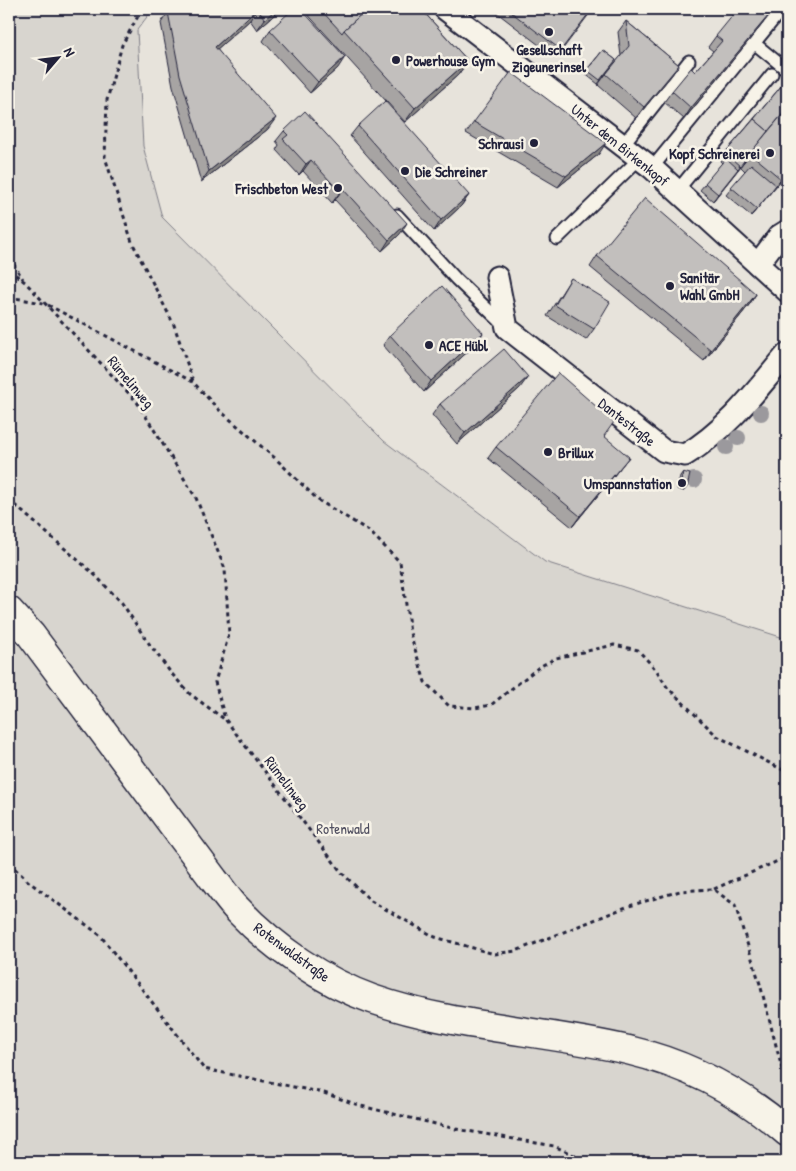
<svg xmlns="http://www.w3.org/2000/svg" width="796" height="1171" font-family="'Patrick Hand',sans-serif">
<style>
.built{fill:#e7e3db}
.green{fill:#d8d5cf;stroke:#7d7c85}
.lines{fill:none;stroke-linecap:round;stroke-linejoin:round}
.service-casing{stroke:#22223b;stroke-width:15}
.minor-casing{stroke:#22223b;stroke-width:25}
.secondary-casing{stroke:#22223b;stroke-width:31}
.path{stroke:#22223b;stroke-width:3;stroke-dasharray:4 4;stroke-linecap:butt}
.service{stroke:#f7f3e8;stroke-width:11}
.minor{stroke:#f7f3e8;stroke-width:21}
.secondary{stroke:#f7f3e8;stroke-width:28}
.tree{fill:#9b999d}
.wall{fill:#a7a4a3;stroke:#22223b}
.shaded-wall{fill:#888684;stroke:#22223b}
.building{fill:#c2bfbd;stroke:#22223b}
.poi-dot{fill:#22223b;stroke:#f7f3e8;stroke-width:2}
.labels{text-anchor:middle;dominant-baseline:central;stroke-width:5;stroke-linejoin:round;paint-order:stroke}
.poi-label{font-size:15px;font-weight:bold;fill:#22223b;stroke:#f7f3e8;text-anchor:start}
.street-label{font-size:15px;fill:#22223b;stroke:#f7f3e8}
.park-label{font-size:15px;fill:#504f60;stroke:#f7f3e8}
</style>
<rect width="100%" height="100%" fill="#f7f3e8"/>
<filter id="ink" filterUnits="userSpaceOnUse"><feTurbulence type="fractalNoise" baseFrequency=".02" numOctaves="2"/><feDisplacementMap in="SourceGraphic" scale="10" xChannelSelector="R" yChannelSelector="G"/><feConvolveMatrix kernelMatrix="1 2 1 2 8 2 1 2 1" color-interpolation-filters="sRGB"/></filter>
<g filter="url(#ink)">
<polygon class="built" points="153,9 787,9 787,639 545,562 384,441 162,217 143,146 137,30"/>
<polygon class="green" points="9,9 153,9 137,30 143,146 162,217 384,441 545,562 787,639 787,1162 9,1162"/>
<g class="lines">
<g class="service-casing">
<g id="service">
<polyline points="754,43 787,70"/>
<polyline points="622,146 689,61"/>
<polyline points="652,168 779,13"/>
<polyline points="677,191 772,74"/>
<polyline points="397,215 456,279 504,325"/>
<polyline points="557,239 639,159"/>
</g>
</g>
<g class="minor-casing">
<g id="minor">
<polyline points="445,9 652,168 787,291"/>
<polyline points="758,264 779,236 787,231"/>
<path d="M 497,277 L 507,328 L 664,451 L 685,455 C 728,429 755,392 787,354"/>
</g>
</g>
<g class="secondary-casing">
<path id="secondary" d="M 9,611 L 31,635 L 214,880 C 222,890 229,901 238,910 C 274,948 322,981 372,999 C 455,1028 543,1030 628,1050 C 687,1064 741,1092 787,1132"/>
</g>
<g class="path">
<polyline points="142,9 122,45 107,100 105,157 132,242 174,325 193,381"/>
<polyline points="9,257 23,279"/>
<polyline points="9,270 25,282 137,402 196,498 225,569 229,634 215,682 225,719 342,873 371,901 435,937 494,954 516,951 629,906 680,891 713,889 735,905 760,984 785,1080 783,1099"/>
<polyline points="9,297 43,303"/>
<polyline points="48,305 193,382 218,409 276,459 318,500 369,531 400,562 410,633 425,682 449,706 475,708 491,705 539,667 556,658 614,645 638,650 657,671 667,687 717,736 787,772"/>
<polyline points="9,500 95,575 122,603 145,638 171,673 190,694 224,719"/>
<polyline points="9,863 29,882 100,935 204,1069 324,1093 361,1106 456,1129 554,1146 589,1162"/>
<polyline points="714,889 787,857"/>
</g>
<use href="#service" class="service"/>
<use href="#minor" class="minor"/>
<use href="#secondary" class="secondary"/>
</g>
<g class="tree">
<circle cx="761" cy="413" r="8"/>
<circle cx="738" cy="438" r="8"/>
<circle cx="726" cy="447" r="8"/>
<circle cx="694" cy="480" r="8"/>
</g>
<g class="wall">
<polygon points="281,9 257,30 250,20 217,49 268,129 201,182 173,86 161,23 168,12"/>
<polygon points="303,9 421,9 468,61 458,75 405,122"/>
<polygon points="492,9 593,9 556,58"/>
<polygon points="769,15 761,26 684,119 664,102 672,91 695,72 713,51 708,47 716,36"/>
<polygon points="626,21 679,65 671,76 636,118 598,85 606,74 621,56 618,32"/>
<polygon points="270,30 338,68 310,93 263,41"/>
<polygon points="603,50 616,60 598,84 584,73"/>
<polygon points="787,79 787,173 751,216 726,195 745,171 741,167 741,166 713,201 700,190 722,163 720,161 725,153"/>
<polygon points="474,122 599,154 558,187 466,133"/>
<polygon points="358,126 469,195 461,206 434,231 350,136"/>
<polygon points="284,131 400,234 382,251 335,200 332,203 303,171 299,175 276,150 279,145 276,141"/>
<polygon points="597,256 756,294 749,305 704,361 590,267"/>
<polygon points="571,278 594,329 586,340 547,316"/>
<polygon points="390,335 476,344 424,392 383,345"/>
<polygon points="520,388 457,444 432,415 440,404"/>
<polygon points="604,436 621,467 572,527 488,458 496,447"/>
<polygon points="683,472 684,491 677,489 680,476"/>
</g>
<g class="shaded-wall">
<polygon points="257,9 250,20 207,58 215,47"/>
<polygon points="276,9 281,9 257,30 265,19"/>
<polygon points="768,9 787,9 787,14"/>
<polygon points="769,15 761,26 684,119 691,108"/>
<polygon points="345,57 338,68 310,93 318,82"/>
<polygon points="468,61 458,75 405,122 415,108"/>
<polygon points="679,65 671,76 636,118 644,107"/>
<polygon points="276,118 268,129 201,182 209,171"/>
<polygon points="606,143 599,154 558,187 566,176"/>
<polygon points="746,159 733,176 713,201 718,194"/>
<polygon points="311,160 303,171 299,175 306,164"/>
<polygon points="787,171 787,173 751,216 757,209"/>
<polygon points="343,189 335,200 332,203 340,192"/>
<polygon points="469,195 461,206 434,231 441,220"/>
<polygon points="407,223 400,234 382,251 389,240"/>
<polygon points="756,294 749,305 704,361 711,350"/>
<polygon points="483,333 476,344 424,392 431,381"/>
<polygon points="528,377 520,388 457,444 465,433"/>
<polygon points="629,457 621,467 572,527 580,516"/>
<polygon points="680,486 687,487 684,491 677,489"/>
</g>
<g class="building">
<polygon points="172,9 276,9 265,19 257,9 215,47 276,118 209,171 180,75 168,12"/>
<polygon points="293,9 301,9 345,57 318,82 270,30"/>
<polygon points="320,9 367,9 344,30 342,33"/>
<polygon points="367,9 421,9 468,61 415,108 344,30"/>
<polygon points="507,9 592,9 561,50"/>
<polygon points="738,9 754,9 769,15 691,108 672,91 691,68 695,72 722,41 716,36"/>
<polygon points="626,21 679,65 644,107 606,74 629,46"/>
<polygon points="603,50 616,60 600,80 587,70"/>
<polygon points="511,72 606,143 566,176 474,122"/>
<polygon points="787,79 787,109 768,131 754,119"/>
<polygon points="385,101 469,195 441,220 358,126"/>
<polygon points="787,109 787,171 781,179 750,153"/>
<polygon points="305,111 407,223 389,240 343,189 340,192 311,160 306,164 283,139 288,135 284,131"/>
<polygon points="754,119 768,131 740,166 725,153"/>
<polygon points="726,158 738,169 718,194 705,183"/>
<polygon points="751,164 776,185 757,209 731,187"/>
<polygon points="645,198 756,294 711,350 597,256"/>
<polygon points="571,278 610,302 594,329 555,305"/>
<polygon points="442,286 483,333 431,381 390,335"/>
<polygon points="504,349 528,377 465,433 440,404"/>
<polygon points="558,373 614,422 604,436 629,457 580,516 496,447"/>
<polygon points="683,472 690,474 687,487 680,486"/>
</g>
</g>
<g class="poi-dot">
<circle cx="549" cy="32" r="5"/>
<circle cx="396" cy="60" r="5"/>
<circle cx="534" cy="143" r="5"/>
<circle cx="770" cy="153" r="5"/>
<circle cx="405" cy="171" r="5"/>
<circle cx="338" cy="188" r="5"/>
<circle cx="670" cy="286" r="5"/>
<circle cx="429" cy="345" r="5"/>
<circle cx="548" cy="452" r="5"/>
<circle cx="682" cy="483" r="5"/>
</g>
<g class="labels">
<g class="poi-label">
<text x="549" y="49" text-anchor="middle">Gesellschaft<tspan x="549" dy="17">Zigeunerinsel</tspan></text>
<text x="406" y="60">Powerhouse Gym</text>
<text x="524" y="143" text-anchor="end">Schrausi</text>
<text x="760" y="153" text-anchor="end">Kopf Schreinerei</text>
<text x="415" y="171">Die Schreiner</text>
<text x="328" y="188" text-anchor="end">Frischbeton West</text>
<text x="680" y="277">Sanitär<tspan x="680" dy="17">Wahl GmbH</tspan></text>
<text x="439" y="345">ACE Hübl</text>
<text x="558" y="452">Brillux</text>
<text x="672" y="483" text-anchor="end">Umspannstation</text>
</g>
<g class="street-label">
<text transform="translate(620 145) rotate(39)">Unter dem Birkenkopf</text>
<text transform="translate(131 382) rotate(50)">Rümelinweg</text>
<text transform="translate(627 422) rotate(38)">Dantestraße</text>
<text transform="translate(287 783) rotate(53)">Rümelinweg</text>
<text transform="translate(292 952) rotate(36)">Rotenwaldstraße</text>
</g>
<g class="park-label">
<text x="343" y="828">Rotenwald</text>
</g>
</g>
<rect width="796" height="1171" fill="none" stroke="#f7f3e8" stroke-width="30"/>
<rect x="15" y="15" width="766" height="1141" fill="none" stroke="#22223b" stroke-width="2" filter="url(#ink)"/>
<g transform="translate(58 58) rotate(62)" stroke="#f7f3e8" stroke-width="4" paint-order="stroke">
<path d="M0-4L9 19L0 12L-9 19Z" fill="#22223b"/>
<text y="-8" font-size="14" font-weight="bold" text-anchor="middle" fill="#22223b">N</text>
</g>
</svg>
